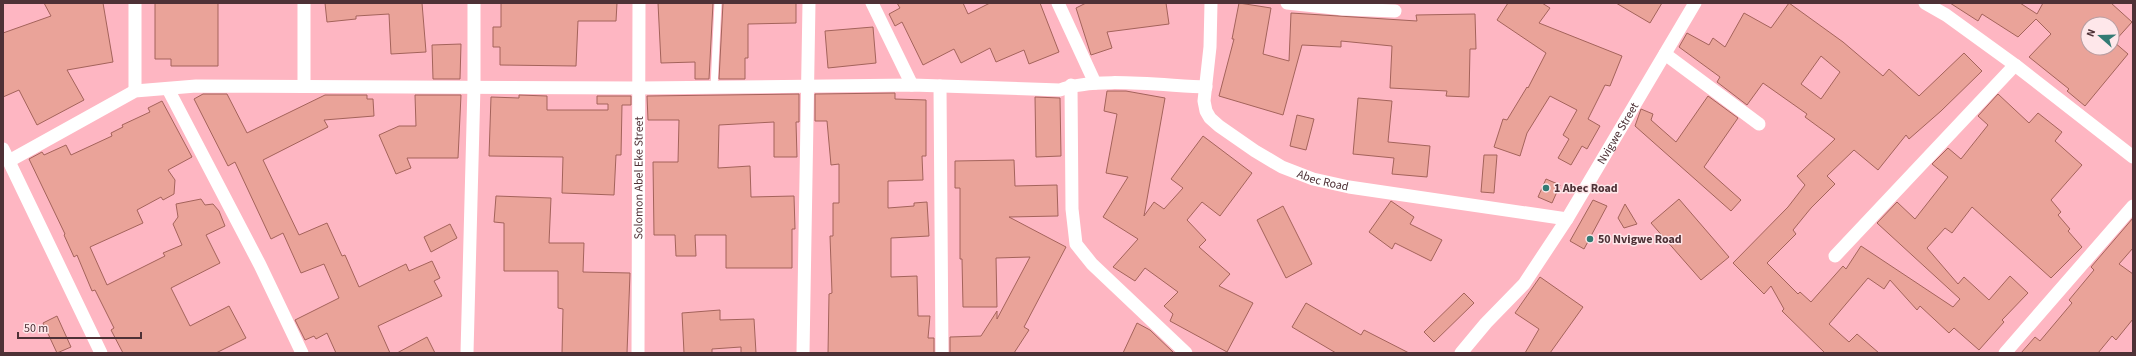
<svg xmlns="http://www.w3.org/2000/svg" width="2136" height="356" font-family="'Source Sans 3',sans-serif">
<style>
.building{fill:#eaa399;stroke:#a4635b;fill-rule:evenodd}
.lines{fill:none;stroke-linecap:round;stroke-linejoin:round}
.service{stroke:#fff;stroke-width:7}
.minor{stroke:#fff;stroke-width:13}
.poi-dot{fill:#337b74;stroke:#fee7ea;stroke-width:1.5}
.labels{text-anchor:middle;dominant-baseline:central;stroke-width:3;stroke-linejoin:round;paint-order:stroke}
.street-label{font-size:12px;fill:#4e3136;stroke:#fee7ea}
.poi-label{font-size:12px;font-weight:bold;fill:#4e3136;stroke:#fee7ea;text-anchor:start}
</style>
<rect width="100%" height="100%" fill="#feb6c2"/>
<g class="building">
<polygon points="44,3 103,3 113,62 67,70 84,100 37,125 19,90 3,97 3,33 51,16"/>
<polygon points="155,3 218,3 218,66 171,66 171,59 155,59"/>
<polygon points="325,3 422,3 426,52 391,54 389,14 356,16 356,19 327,22"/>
<polygon points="501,3 617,3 616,21 578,21 576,66 500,65 500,47 493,47 493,27 501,27"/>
<polygon points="658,3 713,3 709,79 695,79 695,62 661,63"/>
<polygon points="723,3 796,3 796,23 748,24 748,58 745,58 745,79 719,79"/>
<polygon points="897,3 963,3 968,14 990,3 1040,3 1059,52 1029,64 1024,50 996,62 990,48 961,63 954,49 923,65 902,22 895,26 889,14 900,8"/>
<polygon points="1086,3 1166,3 1169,24 1107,32 1112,48 1091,55 1076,8"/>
<polygon points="1239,3 1271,8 1263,54 1289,61 1291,13 1417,21 1416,15 1475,14 1476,49 1470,49 1469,97 1446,96 1447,91 1390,88 1392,46 1341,41 1341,47 1302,45 1283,115 1219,96 1234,39 1232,39"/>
<polygon points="1508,3 1542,3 1550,8 1539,23 1622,56 1610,86 1605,85 1588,119 1600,126 1587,149 1582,146 1571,165 1558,158 1569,139 1563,135 1577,110 1550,96 1527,133 1520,156 1494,147 1503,119 1507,120 1527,87 1528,88 1546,53 1497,20"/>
<polygon points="1616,3 1662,3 1650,23"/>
<path d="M 1789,3 L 1843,42 L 1883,76 L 1889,69 L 1919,96 L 1964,53 L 1982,71 L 1941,111 L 1909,139 L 1906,135 L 1878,170 L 1854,150 L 1827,176 L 1835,184 L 1811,208 L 1793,230 L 1796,234 L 1767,263 L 1798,294 L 1800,292 L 1811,302 L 1843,266 L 1846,269 L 1861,246 L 1953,307 L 1960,299 L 1877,223 L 1897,202 L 1915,219 L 1948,177 L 1932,164 L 1948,148 L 1961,159 L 1988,125 L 1978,116 L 1998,94 L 2029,123 L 2038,113 L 2062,132 L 2055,141 L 2082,165 L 2051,200 L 2061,212 L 2058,215 L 2070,229 L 2068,231 L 2082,247 L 2051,278 L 1972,207 L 1952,233 L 1945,228 L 1927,248 L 1958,284 L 1964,277 L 1989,300 L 2010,276 L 2028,293 L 2002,320 L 2004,322 L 1979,350 L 1954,328 L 1949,333 L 1920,306 L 1917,310 L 1890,280 L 1884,289 L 1868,278 L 1829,324 L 1849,342 L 1857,334 L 1879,353 L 1825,353 L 1782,311 L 1784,309 L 1771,286 L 1764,294 L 1733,263 L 1788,207 L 1805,185 L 1797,176 L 1835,139 L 1805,117 L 1807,114 L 1763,83 L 1747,105 L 1717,82 L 1720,77 L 1679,47 L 1687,33 L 1709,45 L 1713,38 L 1725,47 L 1744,13 L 1771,28 ZM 1821,56 L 1840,72 L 1821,99 L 1801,84 Z"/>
<path d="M 1950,3 L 2020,3 L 2037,14 L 2043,3 L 2111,3 L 2132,22 L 2114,42 L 2128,54 L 2085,106 L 2067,91 L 2069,89 L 2029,57 L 2051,34 L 2036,19 L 2018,37 L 1982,14 L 1978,21 ZM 2088,24 L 2112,24 L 2112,48 L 2088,48 Z"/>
<polygon points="873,27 876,63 828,68 825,31"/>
<polygon points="461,44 460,79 433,79 432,45"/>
<polygon points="1107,91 1126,91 1165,98 1144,216 1154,202 1164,209 1183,188 1171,179 1203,136 1252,173 1220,216 1202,202 1187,220 1206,240 1199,247 1230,274 1219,286 1253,303 1227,352 1170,321 1173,314 1164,306 1178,292 1145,268 1135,281 1113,267 1138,239 1103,217 1128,177 1106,173 1117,114 1104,111"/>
<polygon points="895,93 895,99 926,100 926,156 922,156 923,180 888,181 888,208 914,206 914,203 927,202 929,236 891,238 891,277 917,276 918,316 930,316 928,338 934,338 934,353 828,353 829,294 832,293 830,236 833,236 833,203 839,203 839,164 831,165 827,121 815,121 815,94"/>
<polygon points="203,94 227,94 247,133 325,95 367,95 367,99 373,99 374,116 324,120 328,127 263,160 299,235 327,223 342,256 345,255 359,287 406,264 409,271 432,261 440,278 434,281 442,296 378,326 390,353 336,353 327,333 316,339 314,336 305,340 295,320 339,298 324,264 301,273 283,233 271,239 235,162 228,166 194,99"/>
<polygon points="799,94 799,122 796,122 797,157 774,157 774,122 719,125 718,168 750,166 751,197 794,196 795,229 792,229 792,268 726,268 726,235 695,235 696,256 676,256 675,235 654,235 653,162 678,162 679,120 648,120 647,96"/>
<polygon points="415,95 461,95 458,158 407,158 411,168 396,174 379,135 399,126 416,126"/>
<polygon points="519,95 547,96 547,110 608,110 608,104 597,104 597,96 631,96 631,105 622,105 621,155 616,155 614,195 562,193 563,157 489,156 491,97 519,98"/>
<polygon points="1708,96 1738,118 1704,167 1741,200 1731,211 1635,126 1641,109 1653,114 1651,120 1676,142"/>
<polygon points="1035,97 1060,98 1061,156 1036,157"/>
<polygon points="1358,98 1392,101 1388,142 1430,146 1427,177 1392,174 1394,158 1353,154"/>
<polygon points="162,101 192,157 168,170 175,180 174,194 163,200 161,197 137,210 143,223 90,247 107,285 165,256 163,253 182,245 173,224 178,217 176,204 201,199 205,205 213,204 219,211 225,226 206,235 220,263 171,288 190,326 229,306 246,338 216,353 123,353 111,330 114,328 95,290 92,291 77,255 74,257 64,235 65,234 29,159 42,152 44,155 66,145 71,155 112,136 111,133 123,127 122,125 150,112 148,108"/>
<polygon points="1297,115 1314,119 1306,150 1290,146"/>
<polygon points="1484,155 1497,155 1494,193 1481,192"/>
<polygon points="1014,160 1015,186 1057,185 1058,216 1009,217 1066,247 1024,327 1029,330 1014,353 950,353 950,337 981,336 997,311 997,319 1030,257 996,258 997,307 963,307 962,259 960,259 960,188 955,188 955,161"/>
<polygon points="1546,179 1560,185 1552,203 1538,197"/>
<polygon points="496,196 551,198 549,243 584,243 583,272 630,273 627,353 562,353 563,309 558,308 558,271 504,271 504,223 494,222"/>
<polygon points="1679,199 1729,257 1701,280 1651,223"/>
<polygon points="1593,200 1607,206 1584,249 1570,241"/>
<polygon points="1391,201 1414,217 1410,224 1442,240 1431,261 1395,243 1392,249 1369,232"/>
<polygon points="1625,204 1637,224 1624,228 1618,218"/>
<polygon points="1283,206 1312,264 1286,278 1257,220"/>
<polygon points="2133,218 2133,248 2119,264 2133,274 2133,319 2116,340 2112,336 2098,353 2021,353 2035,337 2040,341 2072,303 2069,300 2094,270 2091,267"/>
<polygon points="450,224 457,238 431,252 424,237"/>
<polygon points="1540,277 1583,307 1550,353 1525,353 1539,329 1515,313"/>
<polygon points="1464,293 1474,303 1434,342 1424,332"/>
<polygon points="1306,303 1361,335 1364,330 1409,353 1336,353 1292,327"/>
<polygon points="720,310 720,320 754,319 756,353 741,353 741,347 712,349 712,353 684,353 682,313"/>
<polygon points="57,316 71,347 57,353 43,323"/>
<polygon points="1137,323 1150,330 1174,353 1123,353"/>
<polygon points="427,337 435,353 397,353"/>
</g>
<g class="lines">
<polyline class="service" points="714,88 718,3"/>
<g class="minor">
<polyline points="872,3 912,85"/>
<polyline points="1058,3 1095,83"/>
<path id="s1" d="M 1211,3 L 1210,47 L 1204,101 L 1206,111 L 1210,118 L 1219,126 L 1255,151 L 1282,167 L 1313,179 L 1349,187 L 1567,219"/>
<polyline points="1287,3 1343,9 1395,11"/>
<polyline points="1925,3 1946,15 2015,65 2133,157"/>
<polyline points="1665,54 1759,124"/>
<polyline points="1071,85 1072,209 1076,244 1092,264 1186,353"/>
<polyline points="304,86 304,3"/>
<polyline points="940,86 942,353"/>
<polyline points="168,89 260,265 302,353"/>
<polyline points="135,91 135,3"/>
<polyline points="3,149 101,353"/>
<path d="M 9,161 L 135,91 L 196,86 L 639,88 L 912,85 L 1060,90 C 1094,76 1167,86 1206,87"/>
<polyline points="1835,256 2015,65"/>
<polyline points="467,353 474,86 474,3"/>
<path id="s2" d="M 638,353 L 639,3"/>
<polyline points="803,353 809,3"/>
<path id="s3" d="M 1461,353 L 1486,323 L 1524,284 L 1567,219 L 1695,3"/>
<polyline points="2005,353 2133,206"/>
</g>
</g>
<g class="poi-dot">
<circle cx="1546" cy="188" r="4"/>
<circle cx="1590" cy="239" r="4"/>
</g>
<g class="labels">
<g class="street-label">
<text stroke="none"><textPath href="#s3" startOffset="271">Nvigwe Street</textPath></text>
<text stroke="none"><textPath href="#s2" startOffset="175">Solomon Abel Eke Street</textPath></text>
<text stroke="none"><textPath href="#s1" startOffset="247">Abec Road</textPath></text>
</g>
<g class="poi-label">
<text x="1554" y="188">1 Abec Road</text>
<text x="1598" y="239">50 Nvigwe Road</text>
</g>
</g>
<rect width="2136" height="356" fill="none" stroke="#4e3136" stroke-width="8"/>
<g transform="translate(2100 36) rotate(290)"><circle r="19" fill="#fee7ea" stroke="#b89ea2"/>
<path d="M0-3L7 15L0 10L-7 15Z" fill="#337b74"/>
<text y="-6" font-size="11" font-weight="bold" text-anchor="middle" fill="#4e3136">N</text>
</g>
<path d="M18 332v6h123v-6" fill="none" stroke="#4e3136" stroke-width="2"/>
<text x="24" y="332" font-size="12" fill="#4e3136" stroke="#fee7ea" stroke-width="3" paint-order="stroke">50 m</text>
</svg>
